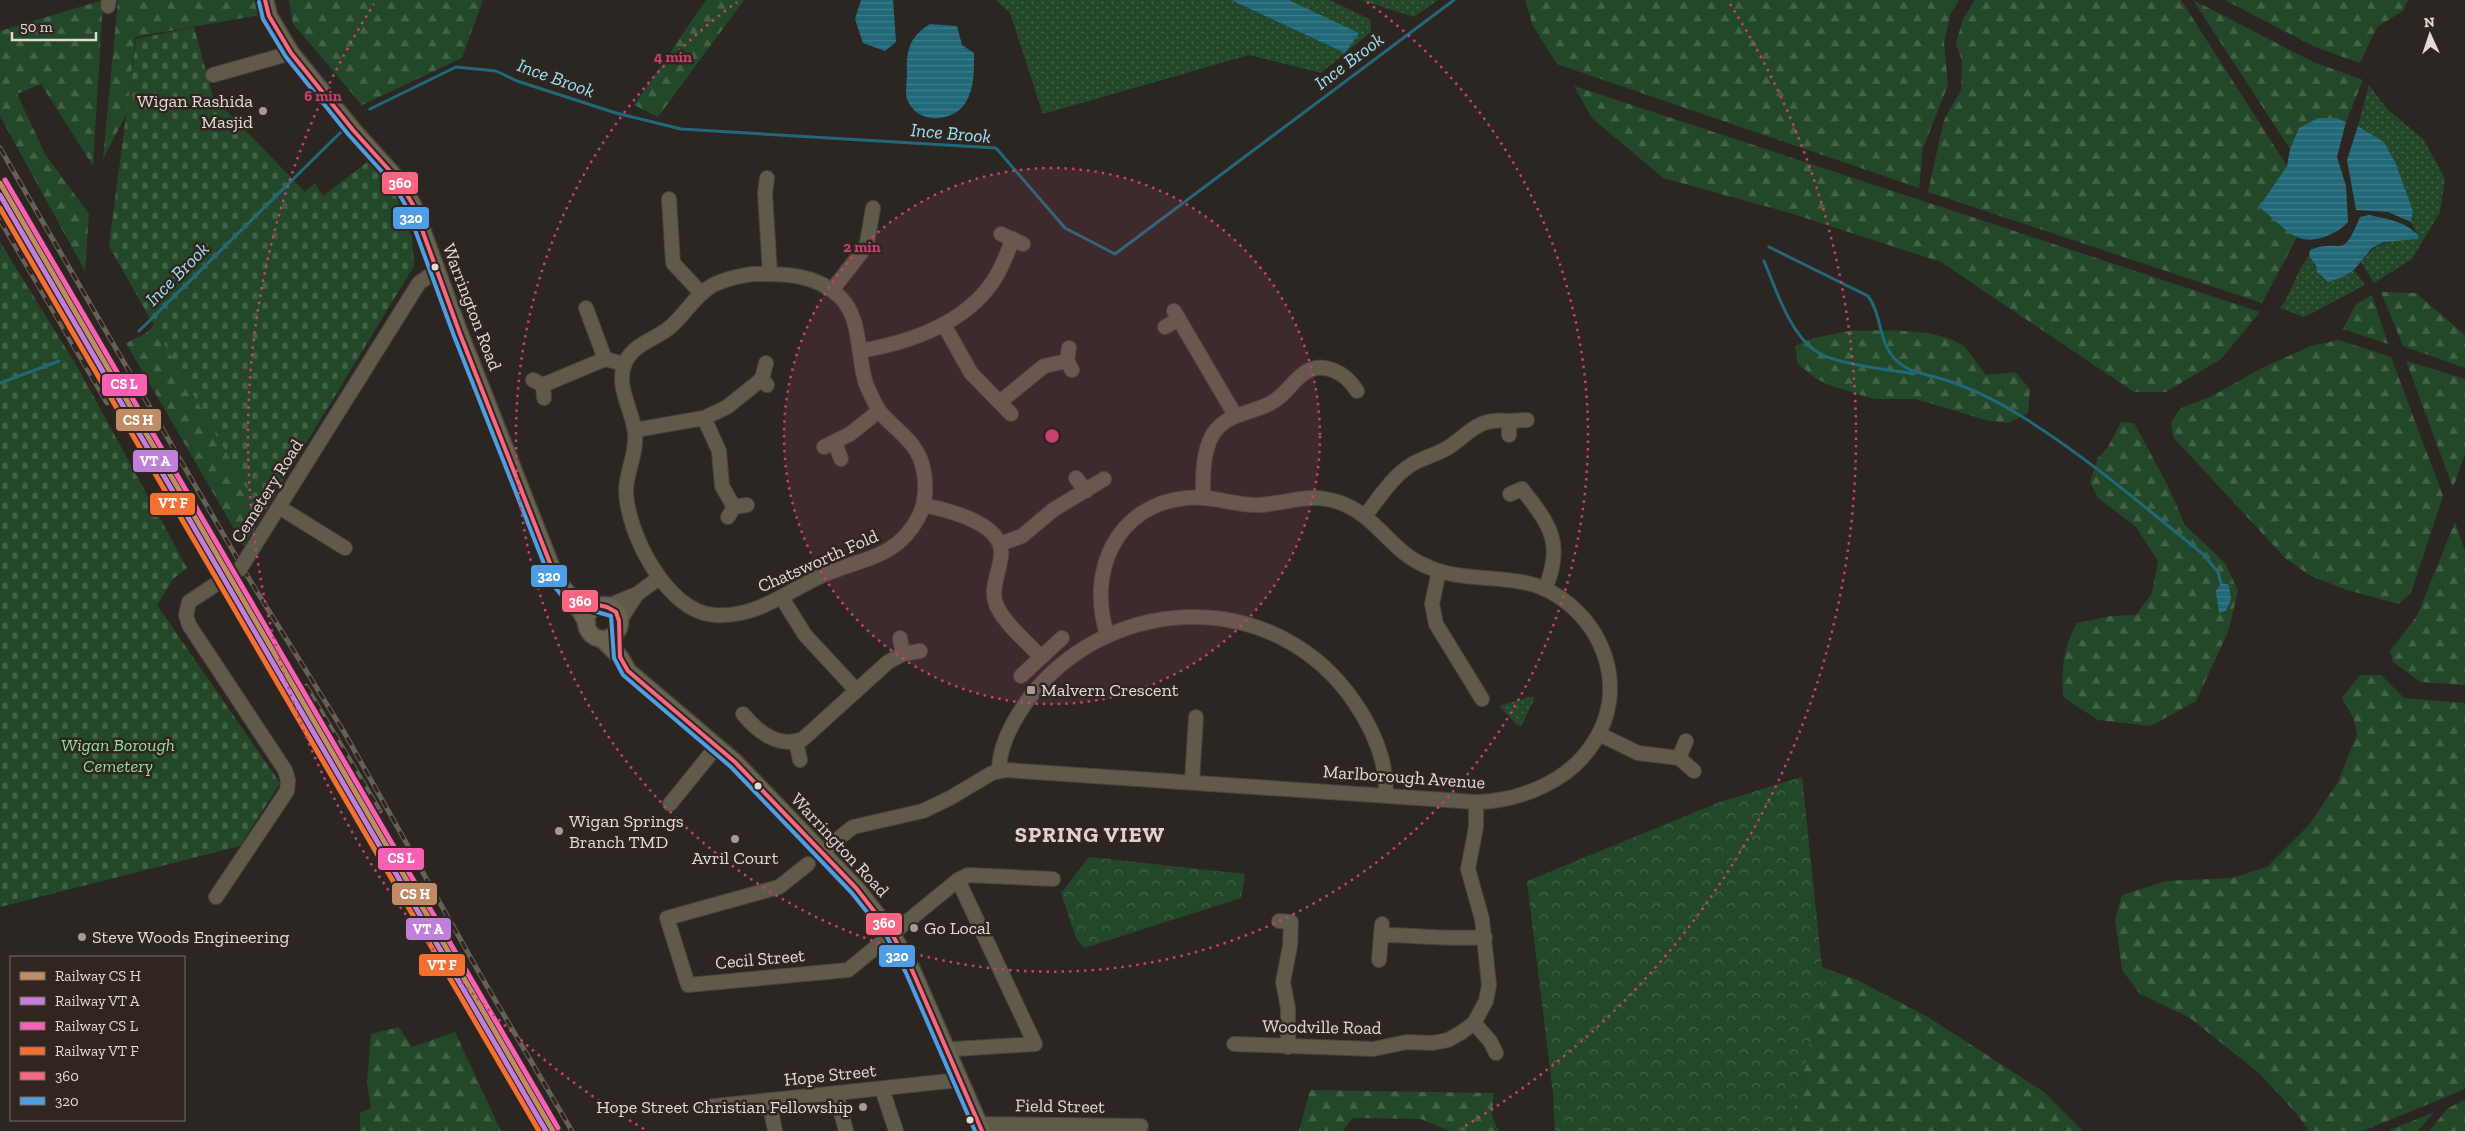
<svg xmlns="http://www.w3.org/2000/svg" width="2465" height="1131" font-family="'Zilla Slab',serif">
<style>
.grass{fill:url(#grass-dots)}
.forest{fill:url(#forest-firs)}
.cemetery{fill:url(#cemetery-stones)}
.park{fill:url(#park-crowns)}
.water{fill:url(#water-rules)}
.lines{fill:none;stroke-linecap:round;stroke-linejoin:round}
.stream{stroke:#216878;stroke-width:3}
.minor-casing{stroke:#484440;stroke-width:16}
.major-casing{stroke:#484440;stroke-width:19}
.minor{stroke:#5f5a4a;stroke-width:14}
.major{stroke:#68624e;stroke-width:16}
.rail-casing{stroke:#666157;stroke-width:5}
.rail{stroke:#30251f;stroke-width:3;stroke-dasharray:9;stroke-linecap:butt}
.minor-bridge-casing{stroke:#484440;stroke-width:16;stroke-linecap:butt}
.minor-bridge{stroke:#5f5a4a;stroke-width:14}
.bus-1-casing{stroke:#30251f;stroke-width:8}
.bus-2-casing{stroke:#30251f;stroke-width:8}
.bus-1{stroke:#fa6682;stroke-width:4}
.bus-2{stroke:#4d9ee5;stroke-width:4}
.rail-1-casing{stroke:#30251f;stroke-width:9}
.rail-2-casing{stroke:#30251f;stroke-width:9}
.rail-3-casing{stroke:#30251f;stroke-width:9}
.rail-4-casing{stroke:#30251f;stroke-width:9}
.rail-1{stroke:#c18c65;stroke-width:5}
.rail-2{stroke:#c07fdc;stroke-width:5}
.rail-3{stroke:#f860b3;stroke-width:5}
.rail-4{stroke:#f46f30;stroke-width:5}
.ring{fill:none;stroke:#c83f74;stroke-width:2.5;stroke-dasharray:2.5 5}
.poi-dot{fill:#a29b97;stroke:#30251f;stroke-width:2}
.bus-dot{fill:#e1dad6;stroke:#30251f;stroke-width:2}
.labels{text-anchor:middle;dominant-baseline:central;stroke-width:5;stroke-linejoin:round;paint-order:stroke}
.poi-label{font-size:18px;fill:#e1dad6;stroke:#30251f;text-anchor:start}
.street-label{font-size:18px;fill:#e1dad6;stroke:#30251f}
.park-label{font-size:18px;font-style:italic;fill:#8ee09a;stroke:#30251f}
.water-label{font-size:19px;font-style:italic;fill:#9ae2f5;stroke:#30251f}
.district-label{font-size:22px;font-weight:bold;letter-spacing:1px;fill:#e1d2cb;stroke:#30251f}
.centre{fill:#c83f74;stroke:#30251f;stroke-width:2.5}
.ring-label{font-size:15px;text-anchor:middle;font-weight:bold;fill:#c83f74;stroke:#30251f;stroke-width:5;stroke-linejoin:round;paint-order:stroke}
.line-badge{stroke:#30251f;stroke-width:2}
.badge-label{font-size:14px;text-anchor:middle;font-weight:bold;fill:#fff}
</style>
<defs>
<pattern id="grass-dots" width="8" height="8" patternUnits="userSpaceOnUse" patternTransform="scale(1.25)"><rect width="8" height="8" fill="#234829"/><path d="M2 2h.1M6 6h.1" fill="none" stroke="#436247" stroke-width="1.8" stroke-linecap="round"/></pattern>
<pattern id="forest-firs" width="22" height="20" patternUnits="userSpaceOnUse" patternTransform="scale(1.25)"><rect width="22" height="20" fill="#234829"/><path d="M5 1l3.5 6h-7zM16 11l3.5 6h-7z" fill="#436247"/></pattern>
<pattern id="cemetery-stones" width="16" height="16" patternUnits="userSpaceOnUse" patternTransform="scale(1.25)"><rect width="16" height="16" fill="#234829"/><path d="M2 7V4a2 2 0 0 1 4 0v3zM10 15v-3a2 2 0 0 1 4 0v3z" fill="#436247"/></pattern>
<pattern id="park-crowns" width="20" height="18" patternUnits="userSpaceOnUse" patternTransform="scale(1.25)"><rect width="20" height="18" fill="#234829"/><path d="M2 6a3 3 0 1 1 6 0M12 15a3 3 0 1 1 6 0" fill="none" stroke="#436247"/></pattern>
<pattern id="water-rules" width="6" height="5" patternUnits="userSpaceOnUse" patternTransform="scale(1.25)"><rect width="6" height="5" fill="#216878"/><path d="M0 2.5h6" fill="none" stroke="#417d8a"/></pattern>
</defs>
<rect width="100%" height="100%" fill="#2c2623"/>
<g class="grass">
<polygon points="996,0 1231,0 1345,53 1358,33 1289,0 1330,0 1371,20 1371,32 1321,73 1249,55 1043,114 1010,13"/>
<polygon points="1361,0 1438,0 1414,17"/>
<path d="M 2369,85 L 2387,109 L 2424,140 L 2445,179 L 2440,212 L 2412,259 L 2374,283 L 2361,262 C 2379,239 2390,241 2418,239 L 2418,236 L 2411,222 L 2413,211 L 2396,164 L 2384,142 L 2358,126 Z"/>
<path d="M 2309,256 L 2320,276 L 2328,282 L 2343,277 L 2354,270 L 2365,285 L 2304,317 L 2280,308 C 2293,292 2295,272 2309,256 Z"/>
<polygon points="1529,697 1534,697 1534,700 1521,726 1517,725 1499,706"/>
</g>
<g class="forest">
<polygon points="103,0 93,166 41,84 17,94 45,154 89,214 85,271 0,116 0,31"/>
<polygon points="118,0 259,0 261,15 135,37 127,113 103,159"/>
<polygon points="289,0 483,0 462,58 362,105 293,24"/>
<polygon points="706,0 744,0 658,117 634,105"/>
<polygon points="1525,0 1959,0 1950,15 1944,43 1948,85 1923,148 1919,188 1557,64 1533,26"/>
<polygon points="1975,0 2181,0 2287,166 2259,207 2297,237 2262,303 1928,192 1944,120 1961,90 1962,61 1956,43 1963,19"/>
<polygon points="2193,0 2311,61 2363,80 2346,122 2337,118 2299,128 2290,149"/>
<polygon points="2225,0 2408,0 2403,11 2377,27 2360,63 2315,47"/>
<polygon points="1574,86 2260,312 2221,359 2166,392 2134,392 1941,262 1790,213 1663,178 1592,118"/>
<polygon points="202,277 286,476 244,546 126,343 145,334"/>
<polygon points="2381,292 2416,293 2465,335 2465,368 2403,346"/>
<polygon points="2372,295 2388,344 2343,329 2356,304"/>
<path d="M 1848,331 C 1882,331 1932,327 1962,345 C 1968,348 1980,368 1986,375 L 2015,372 L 2030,389 L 2028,413 L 2008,423 L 1989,421 L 1916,399 L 1874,399 L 1829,385 L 1815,378 L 1798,364 L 1795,346 L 1814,338 Z"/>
<polygon points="2339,340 2391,357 2443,496 2411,593 2398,604 2344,589 2311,576 2286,559 2173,437 2171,422 2181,408 2212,396 2260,369 2311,346"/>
<polygon points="2406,361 2465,379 2465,454 2453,488"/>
<path d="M 2121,422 L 2134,423 L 2168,486 L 2185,525 L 2225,563 L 2238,591 L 2228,632 L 2196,701 L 2151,726 L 2098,720 L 2063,697 C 2062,667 2062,650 2077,623 L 2111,616 L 2136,615 L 2152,593 L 2158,561 L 2136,527 L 2098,498 L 2090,482 L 2098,458 L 2108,447 Z"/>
<polygon points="2455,522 2465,551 2465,685 2421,682 2393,662 2390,651 2417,616"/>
<polygon points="2360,675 2381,675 2404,698 2465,703 2465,1089 2363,1131 2309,1131 2297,1114 2259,1073 2190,1018 2140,994 2122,970 2115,920 2122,895 2166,881 2232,878 2267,867 2309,825 2338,782 2357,734 2353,717 2342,698"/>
<polygon points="1822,967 1857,980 1928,1017 2044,1092 2083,1131 1789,1131 1824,987"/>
<polygon points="399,1027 412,1047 455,1032 501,1131 360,1131 360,1113 371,1108 367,1083 371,1034"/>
<polygon points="1310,1090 1494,1093 1492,1115 1498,1131 1450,1131 1421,1119 1352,1118 1343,1131 1299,1131"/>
<polygon points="2465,1100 2465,1131 2429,1131 2448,1108"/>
<polygon points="2434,1112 2418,1131 2388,1131"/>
</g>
<g class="cemetery">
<polygon points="194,27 213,97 305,192 315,183 323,196 370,160 394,190 412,237 414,266 262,516 109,246 136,39"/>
<polygon points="0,242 78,368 187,568 173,579 157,605 280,783 240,846 0,907"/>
</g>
<g class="park">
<polygon points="1802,777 1824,987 1789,1131 1555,1131 1553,1094 1527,881 1720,802"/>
<polygon points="1089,857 1245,874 1241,898 1084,948 1076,938 1061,893"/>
</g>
<g class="water">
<polygon points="861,0 893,0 896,42 885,51 863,43 855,19"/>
<polygon points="1231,0 1289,0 1359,33 1345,53"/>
<path d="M 930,24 L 957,26 L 962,45 L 974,53 C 974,70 975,90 964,105 C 950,123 916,124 907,99 C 905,91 907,80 907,72 C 906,48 911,36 930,24 Z"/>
<path d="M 2318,118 L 2337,118 L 2346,122 L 2337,157 L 2346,186 L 2348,222 C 2337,234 2313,245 2297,237 C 2283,230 2271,216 2259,207 L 2287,166 L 2290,149 L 2299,128 Z"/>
<polygon points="2358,126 2384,142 2396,164 2413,211 2411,222 2388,212 2356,210 2347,160"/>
<path d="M 2369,215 C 2387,219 2405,221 2419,236 L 2418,239 L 2384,242 L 2372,248 L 2354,270 L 2343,277 L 2328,282 L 2317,272 L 2316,266 L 2309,256 L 2310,250 C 2343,237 2341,263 2360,217 Z"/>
<polygon points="2221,583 2229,585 2231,600 2226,611 2219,613 2216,591"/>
</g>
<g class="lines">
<g class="stream">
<polyline points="370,109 456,67 496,71 517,81 616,113 681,129 996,148 1065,228 1115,254 1454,0"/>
<path d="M 1769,247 L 1868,296 C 1882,315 1878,340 1894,358 C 1909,374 1924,373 1942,379 C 1969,387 1997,401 2021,416 C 2086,456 2144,507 2203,554 L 2218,572 L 2221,583"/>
<path d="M 1764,261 C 1776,289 1790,335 1817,352 C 1835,364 1891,370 1914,374"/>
<polyline points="139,331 341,132"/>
<polyline points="0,383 59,361"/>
</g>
<g class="minor-casing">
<g id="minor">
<polyline points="108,6 109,0"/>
<polyline points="213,75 291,53"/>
<polyline points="767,178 765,193 770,274"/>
<polyline points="669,199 673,263 701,293"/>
<polyline points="1001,234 1023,244"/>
<path d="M 752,274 C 784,274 815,273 840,297 C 862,318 857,357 866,384 C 870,393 875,405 880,412 C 896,431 918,442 923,468 C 927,485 926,504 918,518 C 895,561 858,558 819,577 C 785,593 755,618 714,615 C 667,612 626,532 626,489 C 627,470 637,453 635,433 C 633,411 615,386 625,363 C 633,344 654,340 669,328 C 685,315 694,296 713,285 C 725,279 739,276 752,274 Z"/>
<polyline points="832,290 861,253 867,243 873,208"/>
<polyline points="586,308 605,359 624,364"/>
<polyline points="1174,311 1235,415"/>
<polyline points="944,325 971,373 1011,414"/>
<polyline points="1165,327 1179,319"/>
<polyline points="1069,348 1067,361 1072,370"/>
<path d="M 860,351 C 912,342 969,323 997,275 C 1003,264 1008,251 1013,239"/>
<polyline points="766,363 762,379 767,385"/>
<polyline points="533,380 543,385 544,398"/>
<polyline points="543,385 605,359"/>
<polyline points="1000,402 1044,366 1067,361"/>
<polyline points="704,418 719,451 722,486 734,507"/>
<polyline points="635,430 704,418 727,407 762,379"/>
<polyline points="1509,435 1509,421 1527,420"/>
<polyline points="835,443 841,459"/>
<polyline points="824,447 850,434 879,411"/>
<polyline points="1076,478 1086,491"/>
<path d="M 1510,494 L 1522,489 C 1551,526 1564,544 1545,589"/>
<path d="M 1203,498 C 1203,477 1202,453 1213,434 C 1227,413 1249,414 1269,404 C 1284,397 1290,384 1303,374 C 1322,359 1346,373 1357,391"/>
<path d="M 924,505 C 947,510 1005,523 1001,556 C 1000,570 991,587 995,601 C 1000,620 1028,643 1041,657"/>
<polyline points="279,507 345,548"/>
<path d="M 1365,516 C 1379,498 1393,475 1414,463 C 1425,457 1438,454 1449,447 C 1472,431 1478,418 1509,421"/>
<polyline points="728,517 734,507 747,505"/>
<polyline points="1000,544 1022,536 1053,510 1104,479"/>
<polyline points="248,556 419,283 436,271"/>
<polyline points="1439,571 1432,604 1436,624 1482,699"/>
<polyline points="210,588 189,602 186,615 189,625 285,770 288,780 287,791 216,897"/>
<polyline points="782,598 805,635 856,690"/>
<polyline points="608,606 637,594 659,578"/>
<polyline points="620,620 637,594"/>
<polyline points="900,638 903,654"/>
<polyline points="1021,676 1062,638"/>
<path d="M 743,714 C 757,731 779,749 803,739 L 888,662 L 903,654 L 920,651"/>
<polyline points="1599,734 1638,753 1679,758"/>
<polyline points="1686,741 1679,758 1694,771"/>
<polyline points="796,742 800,760"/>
<path d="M 999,771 C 999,743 1016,715 1033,693 C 1118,590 1279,590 1355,703 C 1374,731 1387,761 1386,795"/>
<polyline points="1192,782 1196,717"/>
<polyline points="670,804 717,746"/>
<path d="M 822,852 L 853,827 L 923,811 L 950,798 L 992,773 L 1006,770 L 1476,802 C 1521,801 1570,781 1594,742 C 1610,717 1614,688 1606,660 C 1595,622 1562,589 1522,582 C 1490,576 1456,580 1426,566 C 1390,551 1378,517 1341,503 C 1309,491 1288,504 1257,505 C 1234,505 1210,495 1186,498 C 1116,505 1087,572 1107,634"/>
<polyline points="808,864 779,887 667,918 688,985 848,970 958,880 968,875 1053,879"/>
<polyline points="1279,921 1291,922 1290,946 1283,982 1288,1008 1288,1047"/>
<path d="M 1381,935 C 1416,935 1450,940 1485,937"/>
<polyline points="1379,960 1382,924"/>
<polyline points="1474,1023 1490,1041 1496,1053"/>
<polyline points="1234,1044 1373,1049 1407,1042 1432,1043 1448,1040 1462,1032 1474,1023 1486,1001 1489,985 1482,919 1468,869 1476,827 1476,802"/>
<polyline points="946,1051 955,1049 1035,1044 958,880"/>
<polyline points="882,1089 896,1131"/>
<polyline points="836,1093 846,1131"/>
<polyline points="769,1100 775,1131"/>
<polyline points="705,1107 959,1080"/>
<polyline points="979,1124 1141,1126"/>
</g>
</g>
<g class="major-casing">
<g id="major">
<polyline points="265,0 269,16 291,53 353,130 399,181 413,205 460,334 557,581 573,599 587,623"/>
<circle cx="603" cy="622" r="17"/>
<polyline points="602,639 620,657 628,671 735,762 856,888 892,934 912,970 982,1131"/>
</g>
</g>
<use href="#minor" class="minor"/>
<use href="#major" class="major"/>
<g class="rail-casing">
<g id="rail">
<polyline points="0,148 248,577 344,732 481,976 572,1131"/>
<polyline points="0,220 107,403"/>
<polyline points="306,686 380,811"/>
<polyline points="530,1112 541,1131"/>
</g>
</g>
<use href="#rail" class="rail"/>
<g class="minor-bridge-casing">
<polyline id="minor-bridge" points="210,588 240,569 248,556"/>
</g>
<use href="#minor-bridge" class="minor-bridge"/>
<g class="bus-1-casing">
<polyline id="bus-1" points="265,0 269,16 291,53 353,130 399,181 413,205 460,334 557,581 572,599 607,607 616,612 619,621 620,657 628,671 735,762 856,888 892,934 912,970 982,1131"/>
</g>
<g class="bus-2-casing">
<polyline id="bus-2" points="259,2 263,19 286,57 348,134 394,185 407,208 454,336 552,584 569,604 611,616 614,658 623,675 731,767 851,892 887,937 906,973 975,1131"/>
</g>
<use href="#bus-1" class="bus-1"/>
<use href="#bus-2" class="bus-2"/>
<g class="rail-1-casing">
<polyline id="rail-1" points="0,183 553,1131"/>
</g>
<g class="rail-2-casing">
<polyline id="rail-2" points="0,195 546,1131"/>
</g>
<g class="rail-3-casing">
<polyline id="rail-3" points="5,180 558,1128"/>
</g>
<g class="rail-4-casing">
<polyline id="rail-4" points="0,208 539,1131"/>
</g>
<use href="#rail-1" class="rail-1"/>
<use href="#rail-2" class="rail-2"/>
<use href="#rail-3" class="rail-3"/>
<use href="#rail-4" class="rail-4"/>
</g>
<circle cx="1052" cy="436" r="268" fill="#c83f74" fill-opacity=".12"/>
<g class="ring">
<circle cx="1052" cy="436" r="268"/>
<path d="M1367 2A536 536 0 1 1 737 2"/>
<path d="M644 1129A804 804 0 0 1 374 4M1730 4A804 804 0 0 1 1460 1129"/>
</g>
<g class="poi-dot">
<circle cx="263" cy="111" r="5"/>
<rect x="1026" y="685" width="10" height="10" rx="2.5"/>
<circle cx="559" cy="831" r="5"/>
<circle cx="735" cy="839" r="5"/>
<circle cx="914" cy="928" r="5"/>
<circle cx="82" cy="937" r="5"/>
<circle cx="863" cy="1107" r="5"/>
</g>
<g class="bus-dot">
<circle cx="435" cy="267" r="4.5"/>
<circle cx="758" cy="786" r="4.5"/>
<circle cx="970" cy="1120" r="4.5"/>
</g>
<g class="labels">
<g class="poi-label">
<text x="253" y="101" text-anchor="end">Wigan Rashida<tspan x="253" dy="21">Masjid</tspan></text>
<text x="1041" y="690">Malvern Crescent</text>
<text x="569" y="821">Wigan Springs<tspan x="569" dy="21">Branch TMD</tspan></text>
<text x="735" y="858" text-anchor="middle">Avril Court</text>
<text x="924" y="928">Go Local</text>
<text x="92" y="937">Steve Woods Engineering</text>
<text x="853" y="1107" text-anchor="end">Hope Street Christian Fellowship</text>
</g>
<g class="street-label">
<text transform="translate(472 307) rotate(69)">Warrington Road</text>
<text transform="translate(267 491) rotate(-58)">Cemetery Road</text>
<text transform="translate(818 561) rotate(-24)">Chatsworth Fold</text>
<text transform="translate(1404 777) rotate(4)">Marlborough Avenue</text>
<text transform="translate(840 845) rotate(47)">Warrington Road</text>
<text transform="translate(760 959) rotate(-5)">Cecil Street</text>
<text transform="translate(1322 1027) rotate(1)">Woodville Road</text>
<text transform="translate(830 1075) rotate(-6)">Hope Street</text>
<text transform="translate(1060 1106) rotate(1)">Field Street</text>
</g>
<g class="park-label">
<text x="118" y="745">Wigan Borough<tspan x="118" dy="21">Cemetery</tspan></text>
</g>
<g class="water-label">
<text transform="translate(1349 61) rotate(-37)">Ince Brook</text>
<text transform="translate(556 78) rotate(20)">Ince Brook</text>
<text transform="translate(951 133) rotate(5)">Ince Brook</text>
<text transform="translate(177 274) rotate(-45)">Ince Brook</text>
</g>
<g class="district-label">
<text x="1090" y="834">SPRING VIEW</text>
</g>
</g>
<circle cx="1052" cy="436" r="8" class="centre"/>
<g class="ring-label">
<text x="673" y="62">4 min</text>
<text x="323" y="101">6 min</text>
<text x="862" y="252">2 min</text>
</g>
<g class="line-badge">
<rect x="381" y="171" width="38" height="24" rx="5" fill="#fa6682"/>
<rect x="392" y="206" width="38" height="24" rx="5" fill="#4d9ee5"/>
<rect x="101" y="373" width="47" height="24" rx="5" fill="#f860b3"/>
<rect x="115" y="408" width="47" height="24" rx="5" fill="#c18c65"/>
<rect x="132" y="449" width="47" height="24" rx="5" fill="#c07fdc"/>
<rect x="149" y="492" width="47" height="24" rx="5" fill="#f46f30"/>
<rect x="530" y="564" width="38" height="24" rx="5" fill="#4d9ee5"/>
<rect x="561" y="589" width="38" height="24" rx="5" fill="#fa6682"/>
<rect x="377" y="847" width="48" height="24" rx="5" fill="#f860b3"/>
<rect x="391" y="882" width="47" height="24" rx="5" fill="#c18c65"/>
<rect x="865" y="912" width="38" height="24" rx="5" fill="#fa6682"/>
<rect x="405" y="917" width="47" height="24" rx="5" fill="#c07fdc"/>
<rect x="878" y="944" width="38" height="24" rx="5" fill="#4d9ee5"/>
<rect x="418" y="953" width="48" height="24" rx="5" fill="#f46f30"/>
</g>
<g class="badge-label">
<text x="400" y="188">360</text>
<text x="411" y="223">320</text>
<text x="124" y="389">CS L</text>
<text x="138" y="425">CS H</text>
<text x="155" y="466">VT A</text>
<text x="173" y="508">VT F</text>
<text x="549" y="581">320</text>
<text x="580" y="606">360</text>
<text x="401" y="863">CS L</text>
<text x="415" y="899">CS H</text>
<text x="884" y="928">360</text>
<text x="428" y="934">VT A</text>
<text x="897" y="961">320</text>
<text x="442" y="970">VT F</text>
</g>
<rect x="10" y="956" width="175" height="165" fill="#30251f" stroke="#776d68"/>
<rect x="20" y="972" width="25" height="8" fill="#c18c65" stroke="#776d68"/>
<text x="55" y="981" font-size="15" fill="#e1dad6">Railway CS H</text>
<rect x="20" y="997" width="25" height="8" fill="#c07fdc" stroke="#776d68"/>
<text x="55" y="1006" font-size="15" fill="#e1dad6">Railway VT A</text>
<rect x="20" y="1022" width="25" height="8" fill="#f860b3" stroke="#776d68"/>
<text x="55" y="1031" font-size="15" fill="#e1dad6">Railway CS L</text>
<rect x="20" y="1047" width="25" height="8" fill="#f46f30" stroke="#776d68"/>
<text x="55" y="1056" font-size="15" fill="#e1dad6">Railway VT F</text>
<rect x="20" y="1072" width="25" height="8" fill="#fa6682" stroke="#776d68"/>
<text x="55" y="1081" font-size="15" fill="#e1dad6">360</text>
<rect x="20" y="1097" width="25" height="8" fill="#4d9ee5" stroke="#776d68"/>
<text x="55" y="1106" font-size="15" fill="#e1dad6">320</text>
<g transform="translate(2430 35) rotate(357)" stroke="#30251f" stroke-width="4" paint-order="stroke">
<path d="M0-4L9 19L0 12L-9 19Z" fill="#e1dad6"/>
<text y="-8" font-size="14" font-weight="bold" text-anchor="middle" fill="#e1dad6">N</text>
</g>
<path d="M12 32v8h84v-8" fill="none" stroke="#e1dad6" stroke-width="2.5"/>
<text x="20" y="32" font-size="15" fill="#e1dad6" stroke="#30251f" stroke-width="4" paint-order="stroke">50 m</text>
</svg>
